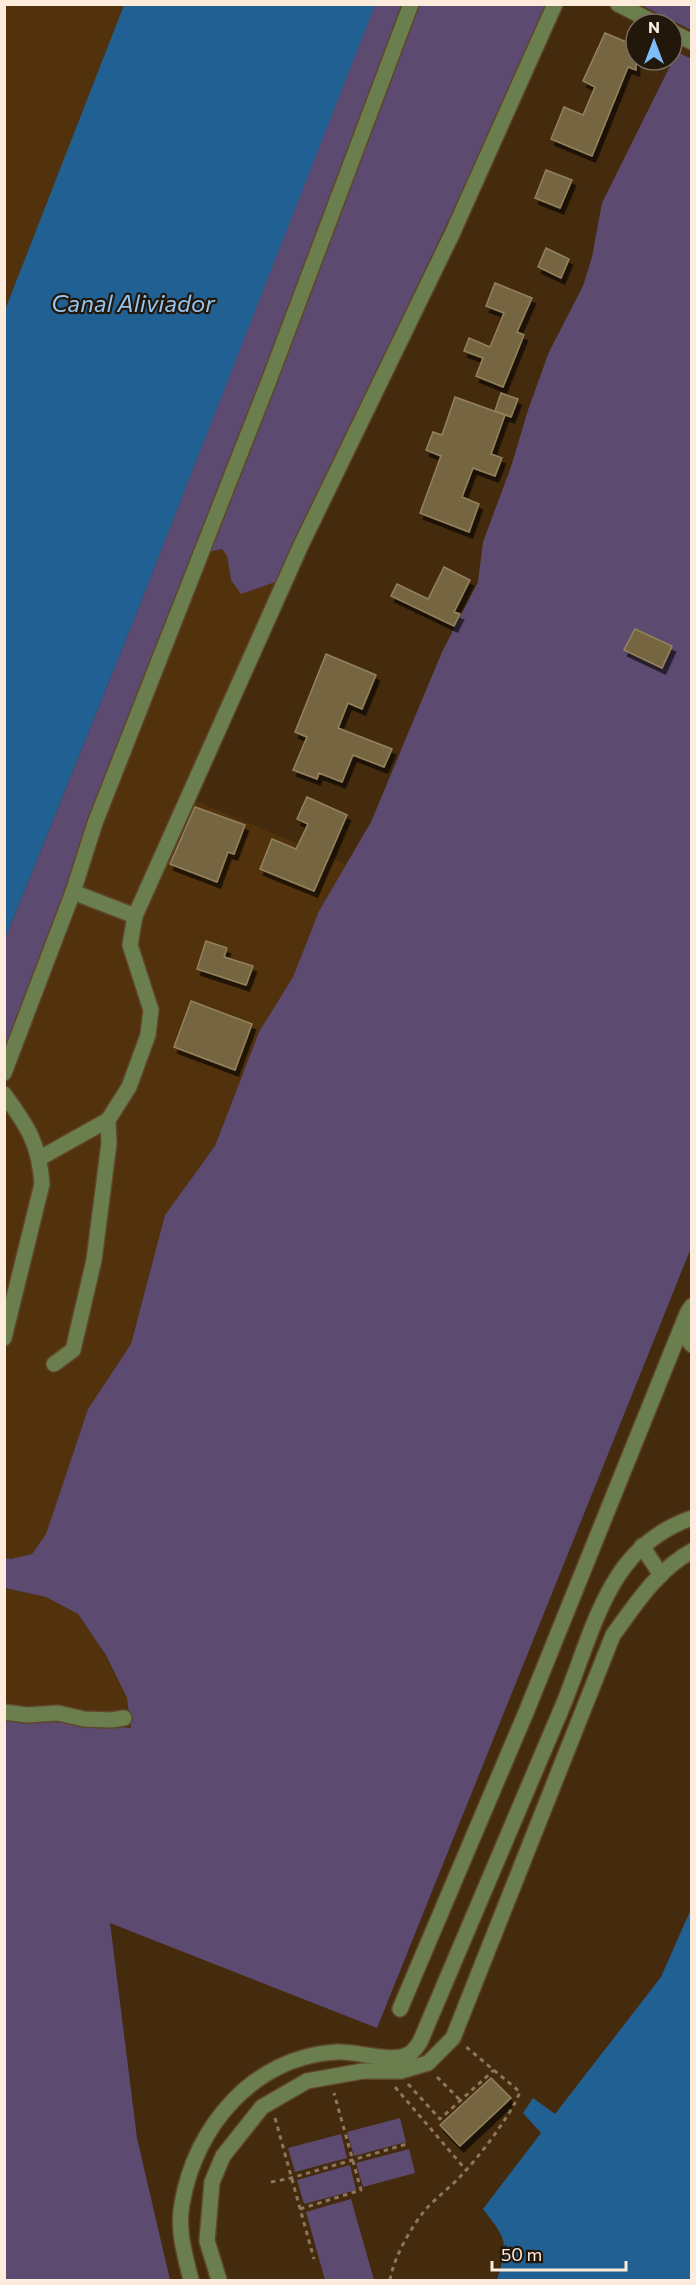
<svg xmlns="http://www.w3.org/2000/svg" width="696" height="2285" font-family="Commissioner,sans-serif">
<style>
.built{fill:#51320d}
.green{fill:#5d4a71}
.water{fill:#216093}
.building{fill:#756540;stroke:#94825d;stroke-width:1.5;filter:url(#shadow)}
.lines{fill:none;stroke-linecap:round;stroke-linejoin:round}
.minor-casing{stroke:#5f462b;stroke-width:18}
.path{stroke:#8d765e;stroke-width:3;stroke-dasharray:4.5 4.5;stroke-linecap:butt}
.minor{stroke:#6b7e4e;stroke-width:15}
.labels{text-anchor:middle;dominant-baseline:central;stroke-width:4.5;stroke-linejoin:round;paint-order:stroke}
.water-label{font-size:24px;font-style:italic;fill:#94c4f0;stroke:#22170b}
</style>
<defs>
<filter id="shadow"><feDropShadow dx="3.5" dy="6" stdDeviation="0" flood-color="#0009"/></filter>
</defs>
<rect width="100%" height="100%" fill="#452b0e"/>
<g class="built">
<polygon points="5,5 124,5 5,310"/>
<polygon points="222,549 227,556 231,580 278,581 181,795 346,864 319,911 293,977 259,1032 215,1146 165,1215 131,1344 88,1409 46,1534 32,1554 10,1559 4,1558 4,1052 194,555"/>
<polygon points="4,1588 46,1597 78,1614 106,1655 127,1698 131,1728 5,1718"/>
</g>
<g class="green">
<polygon points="374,5 550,5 278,581 241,594 231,580 227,556 222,549 194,555 5,1052 5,939 135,617"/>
<polygon points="641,5 691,5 691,30"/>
<polygon points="677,52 692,59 691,1248 377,2028 110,1923 137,2138 170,2280 5,2280 4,1718 131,1728 127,1698 106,1655 78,1614 46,1597 5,1588 5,1558 11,1559 32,1554 46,1534 88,1409 131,1344 165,1215 215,1146 259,1032 293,977 319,911 371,822 442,652 478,582 483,542 511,467 528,410 549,352 583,286 592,257 602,203"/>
<polygon points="400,2118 406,2142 354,2156 347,2132"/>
<polygon points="341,2134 347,2158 295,2172 288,2148"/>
<polygon points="409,2149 415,2173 363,2187 356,2163"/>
<polygon points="350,2165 356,2190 304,2204 297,2180"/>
<polygon points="351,2199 374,2280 325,2280 306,2212"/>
</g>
<g class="water">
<polygon points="124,5 375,5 135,617 5,939 5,310"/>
<path d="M 691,1909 L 691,2280 L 497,2280 C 509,2242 507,2240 483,2209 L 541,2133 L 523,2113 L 533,2098 L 555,2114 L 661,1977 Z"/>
</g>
<g class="building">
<polygon points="605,33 636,46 636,70 628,67 592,156 551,139 564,107 583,115 595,87 583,81"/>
<polygon points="546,170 572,180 560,208 535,198"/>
<polygon points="546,248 569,259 561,278 538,267"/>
<polygon points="495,283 532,298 517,332 524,335 503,387 476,376 483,358 464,351 469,338 490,347 504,313 486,306"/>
<polygon points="501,393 518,399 511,417 495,411"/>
<polygon points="455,397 505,415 491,454 502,458 495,476 473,468 462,497 479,504 469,532 420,513 441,456 426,450 433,432 442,435"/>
<polygon points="444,567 470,580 454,612 460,614 454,626 391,596 397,584 428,599"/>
<polygon points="635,629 672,646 662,668 624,650"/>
<polygon points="326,654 376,675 362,709 348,703 338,728 392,749 384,767 353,755 342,782 319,773 317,779 293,770 307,737 295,732"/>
<polygon points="307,797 347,815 314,891 260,869 272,839 296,849 308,824 297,819"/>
<polygon points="195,807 245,825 234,854 228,852 217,882 170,864"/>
<polygon points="206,941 227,948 224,957 253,966 246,985 197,969"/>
<polygon points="191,1001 252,1024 235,1070 174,1047"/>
<polygon points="491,2078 511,2098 460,2146 440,2125"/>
</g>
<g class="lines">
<g class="minor-casing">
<g id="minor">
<polyline points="618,4 657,24"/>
<polyline points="672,32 692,42"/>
<polyline points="73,892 135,916 301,545 452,234 555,4"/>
<polyline points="4,1073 73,892 95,823 270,378 411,4"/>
<path d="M 4,1094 C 28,1127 39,1143 42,1184 L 4,1338"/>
<polyline points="40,1158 108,1120"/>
<path d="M 692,1306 C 682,1318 681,1333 692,1345"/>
<polyline points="54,1364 73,1350 94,1260 109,1143 108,1120 129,1087 148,1035 151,1010 130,945 135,916"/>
<polyline points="642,1546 661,1575"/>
<polyline points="4,1712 27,1715 58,1713 84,1719 111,1720 124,1718"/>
<polyline points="400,2009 527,1710 684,1321"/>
<path d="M 191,2280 C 185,2256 177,2229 182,2204 C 195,2126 254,2057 336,2052 C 356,2050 396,2066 412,2052 C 415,2049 418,2045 420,2042 C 467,1931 514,1820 561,1710 C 579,1668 593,1614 618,1576 C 635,1549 662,1528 692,1518"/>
<path d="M 219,2280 L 207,2241 L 212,2182 L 223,2156 L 262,2107 L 307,2081 L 363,2071 L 401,2071 L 428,2063 L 453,2038 L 613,1635 C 636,1604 657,1570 692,1551"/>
</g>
</g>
<g class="path">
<polyline points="437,2077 460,2100"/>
<polyline points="408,2084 440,2119 494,2070"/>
<polyline points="395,2087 466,2170"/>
<polyline points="275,2118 314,2259"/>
<polyline points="271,2182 291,2178 407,2144"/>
<polyline points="300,2209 361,2190 334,2093"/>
<path d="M 390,2280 C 394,2257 410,2229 425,2210 C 435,2199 448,2189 459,2178 C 478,2158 510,2117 520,2092 L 465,2046"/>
</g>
<use href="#minor" class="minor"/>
</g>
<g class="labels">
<g class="water-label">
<text x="133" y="302">Canal Aliviador</text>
</g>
</g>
<rect width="696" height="2285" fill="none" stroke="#fdecdc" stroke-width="12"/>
<g transform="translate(654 42)"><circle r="28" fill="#22170b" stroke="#7a6c5f" stroke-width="1.5"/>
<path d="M0-4.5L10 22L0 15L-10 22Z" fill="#7cbef9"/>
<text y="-9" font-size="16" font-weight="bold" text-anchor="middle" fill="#fdecdc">N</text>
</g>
<path d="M492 2261v9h134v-9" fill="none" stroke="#fdecdc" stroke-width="3"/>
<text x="501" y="2261" font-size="18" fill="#fdecdc" stroke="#22170b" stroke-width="4.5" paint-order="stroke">50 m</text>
</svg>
